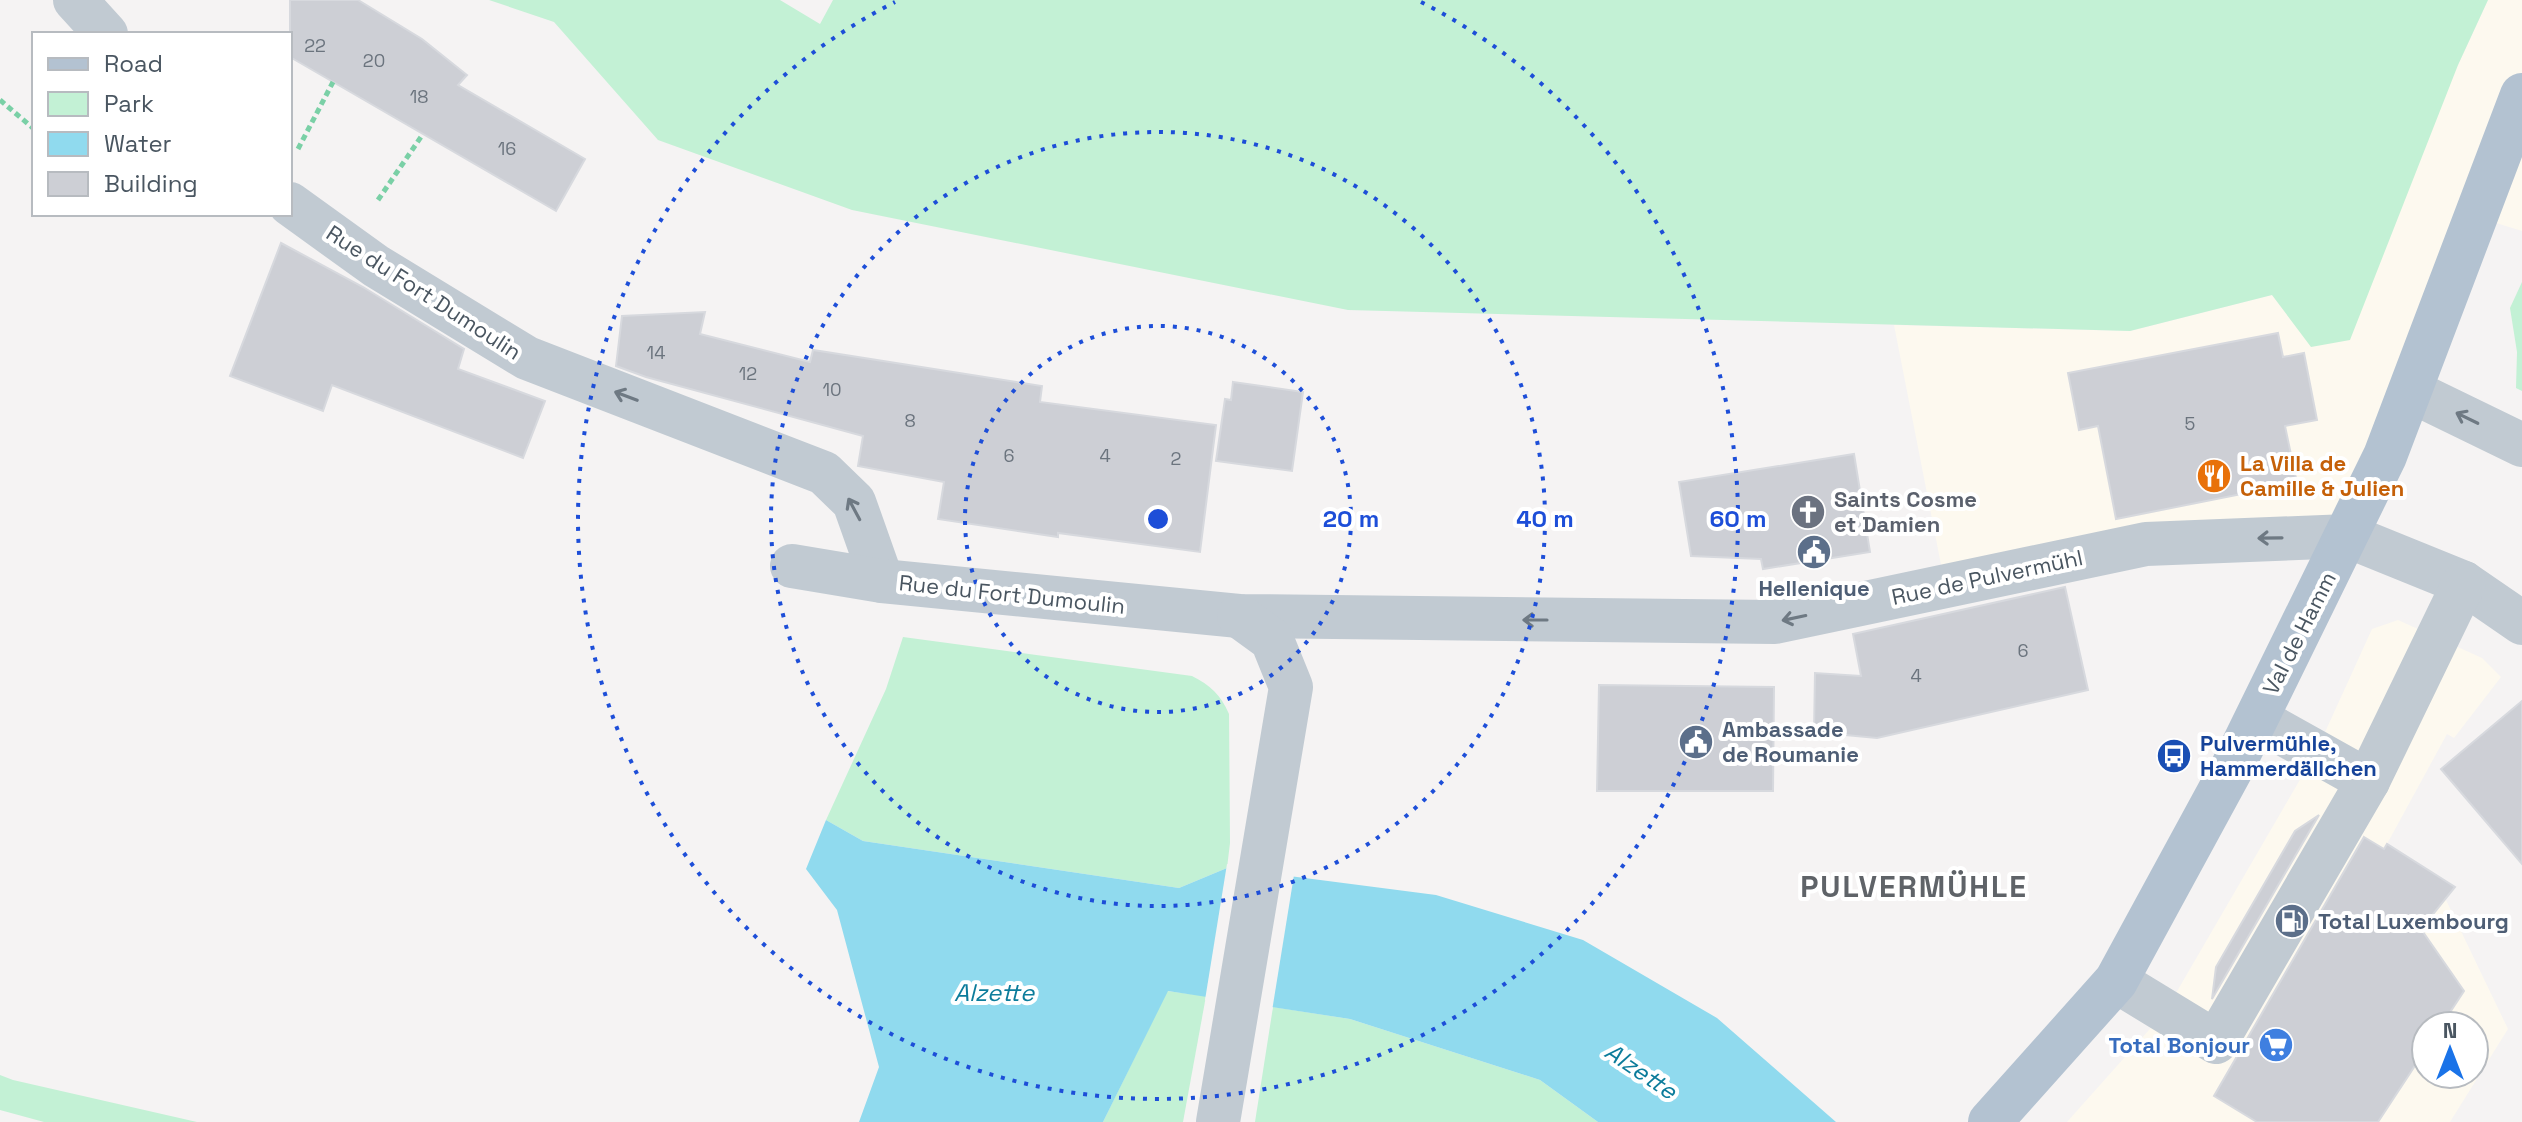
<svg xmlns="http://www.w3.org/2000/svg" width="2522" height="1122" font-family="'Space Grotesk',sans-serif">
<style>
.commercial{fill:#fdf9ef;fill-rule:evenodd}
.green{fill:#c3f1d5}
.water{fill:#90daee}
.pier{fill:#f5f3f3}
.building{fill:#cdcfd5;stroke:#d7d9de;stroke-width:2}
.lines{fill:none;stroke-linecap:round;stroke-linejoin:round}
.path{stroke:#7ad0a6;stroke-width:5;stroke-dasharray:6 4;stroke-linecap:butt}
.minor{stroke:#c1cad2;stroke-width:44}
.major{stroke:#b3c2d1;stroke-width:44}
.oneway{stroke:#6e7983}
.ring{fill:none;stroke:#1d4ed8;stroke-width:4;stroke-dasharray:4 8}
.labels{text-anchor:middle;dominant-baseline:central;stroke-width:8;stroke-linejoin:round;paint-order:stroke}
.number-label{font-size:18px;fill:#6b747e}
.street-label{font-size:22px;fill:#4a5661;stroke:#fff}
.food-label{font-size:22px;font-weight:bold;fill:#c56008;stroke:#fff;text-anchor:start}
.worship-label{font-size:22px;font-weight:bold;fill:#5b616d;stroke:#fff;text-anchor:start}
.service-label{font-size:22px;font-weight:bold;fill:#4e5e75;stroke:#fff;text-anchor:start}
.transit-label{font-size:22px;font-weight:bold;fill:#164399;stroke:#fff;text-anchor:start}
.shop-label{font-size:22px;font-weight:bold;fill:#366cbe;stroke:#fff;text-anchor:end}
.water-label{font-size:24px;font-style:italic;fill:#0c7c9b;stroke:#fff}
.district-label{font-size:30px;font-weight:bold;letter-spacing:2px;fill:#5f6368;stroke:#fff}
.centre{fill:#1d4ed8;stroke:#fff;stroke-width:4}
.ring-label{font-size:24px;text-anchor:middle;font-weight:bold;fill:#1d4ed8;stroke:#fff;stroke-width:8;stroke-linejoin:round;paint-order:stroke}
</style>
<rect width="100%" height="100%" fill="#f5f3f3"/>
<g class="commercial">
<polygon points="2488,0 2522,0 2522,231 2477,217 2348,536 1945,585 1894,325 2130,331 2272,295 2311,346 2458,65"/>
<path d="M 2398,620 L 2482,658 L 2501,677 L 2454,738 L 2447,734 L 2387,844 L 2433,873 L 2508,1029 L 2450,1122 L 2067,1122 L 2165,1012 L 2316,752 L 2372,629 ZM 2426,1026 L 2474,1026 L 2474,1074 L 2426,1074 Z"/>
</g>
<g class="green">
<polygon points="489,0 780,0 820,24 833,0 2488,0 2458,65 2350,340 2311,347 2272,295 2130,331 1348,310 852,210 658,140 554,22"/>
<polygon points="2522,282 2522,391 2516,388 2517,352 2510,308"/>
<path d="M 903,637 L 1192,676 C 1210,685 1221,695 1229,714 L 1230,843 L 1227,868 L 1179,888 L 863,841 L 826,820 L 886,689 Z"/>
<polygon points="1167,991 1206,996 1183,1122 1103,1122"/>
<polygon points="1273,1007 1350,1019 1540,1080 1598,1122 1255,1122"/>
<polygon points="0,1075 13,1080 197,1122 44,1122 0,1110"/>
</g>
<polygon class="water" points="826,820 863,841 1179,888 1227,868 1436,895 1583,940 1717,1018 1836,1122 1598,1122 1540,1080 1350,1019 1168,991 1103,1122 859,1122 879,1067 837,910 806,869"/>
<polygon class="pier" points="1227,864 1294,875 1272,1011 1205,1000"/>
<g class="building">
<polygon points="290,0 358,0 422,39 467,75 458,85 585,159 556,211 290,57"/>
<polygon points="281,243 363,287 464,349 458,369 545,401 523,458 332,385 323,411 230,376"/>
<polygon points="705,312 700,334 810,362 813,350 1042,386 1040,402 1216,425 1200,552 1058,533 1058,537 938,519 944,482 858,466 863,436 646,377 616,366 622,316"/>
<polygon points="2278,333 2283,357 2304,353 2317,420 2285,426 2297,483 2116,519 2098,426 2079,430 2068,373"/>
<polygon points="1233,382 1303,392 1292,471 1216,461 1225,399 1231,400"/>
<polygon points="1854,454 1870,552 1763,569 1761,559 1691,556 1679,482"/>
<polygon points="2065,587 2088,690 1877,738 1814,732 1815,673 1861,676 1853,634"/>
<polygon points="1599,685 1774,687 1773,791 1597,791"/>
<polygon points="2522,701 2522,864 2441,769"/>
<polygon points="2319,815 2212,999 2216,967 2295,831"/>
<polygon points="2364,837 2384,849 2387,844 2455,887 2421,929 2464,991 2441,1026 2426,1026 2426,1049 2378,1122 2257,1122 2214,1096"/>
</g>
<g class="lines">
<g class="path">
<polyline points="0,100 34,129"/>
<polyline points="298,149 333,82"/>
<polyline points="378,200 423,134"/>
<polyline points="196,214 211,214"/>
</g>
<g class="minor">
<polyline points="75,0 106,34"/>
<polyline points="290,204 376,266 527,358 824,473 854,502 882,581"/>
<polyline points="2411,391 2522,445"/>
<polyline points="792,566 882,581 1239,616 1775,622 2146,544 2348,536 2464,583 2522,623"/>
<polyline points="2257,719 2368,781"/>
<polyline points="2116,981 2216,1042 2368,781 2464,583"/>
<polyline points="1218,1122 1291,687 1272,640 1239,616"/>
</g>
<polyline class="major" points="1990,1122 2116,981 2233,766 2385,456 2522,95"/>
</g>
<defs><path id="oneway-shaft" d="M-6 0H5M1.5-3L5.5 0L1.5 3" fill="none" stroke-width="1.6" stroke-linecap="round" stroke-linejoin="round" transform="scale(2)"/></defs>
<g class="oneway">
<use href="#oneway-shaft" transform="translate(626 396) rotate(-159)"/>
<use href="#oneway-shaft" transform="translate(2467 418) rotate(-154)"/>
<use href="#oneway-shaft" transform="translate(854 509) rotate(-118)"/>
<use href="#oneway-shaft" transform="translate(2270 538) rotate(179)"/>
<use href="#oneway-shaft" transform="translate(1794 618) rotate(168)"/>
<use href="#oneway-shaft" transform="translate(1535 620) rotate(-180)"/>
</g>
<g class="ring">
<circle cx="1158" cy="519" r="193"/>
<circle cx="1158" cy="519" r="387"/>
<path d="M1421 2A580 580 0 1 1 895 2"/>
</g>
<defs>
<g id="restaurant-disc" transform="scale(1.8)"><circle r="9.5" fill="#e8710a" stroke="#fff"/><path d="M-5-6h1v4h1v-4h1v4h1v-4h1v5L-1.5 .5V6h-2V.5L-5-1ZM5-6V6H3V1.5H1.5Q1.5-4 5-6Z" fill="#fff"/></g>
<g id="church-disc" transform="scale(1.8)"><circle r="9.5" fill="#6b7280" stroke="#fff"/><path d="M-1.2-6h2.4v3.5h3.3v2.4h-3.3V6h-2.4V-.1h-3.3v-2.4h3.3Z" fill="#fff"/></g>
<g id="civic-disc" transform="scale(1.8)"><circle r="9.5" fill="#5c6f8a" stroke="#fff"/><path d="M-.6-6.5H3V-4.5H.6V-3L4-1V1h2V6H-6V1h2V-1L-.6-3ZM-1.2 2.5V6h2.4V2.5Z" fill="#fff"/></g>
<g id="bus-disc" transform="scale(1.8)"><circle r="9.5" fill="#1a4fb4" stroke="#fff"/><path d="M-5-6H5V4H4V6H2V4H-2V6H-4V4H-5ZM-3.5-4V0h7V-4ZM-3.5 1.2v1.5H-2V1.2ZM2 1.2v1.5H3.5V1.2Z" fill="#fff"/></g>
<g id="fuel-disc" transform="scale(1.8)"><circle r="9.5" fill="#5c6f8a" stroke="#fff"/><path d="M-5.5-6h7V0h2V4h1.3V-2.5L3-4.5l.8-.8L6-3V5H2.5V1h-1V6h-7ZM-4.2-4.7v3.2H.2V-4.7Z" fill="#fff"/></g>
<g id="supermarket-disc" transform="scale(1.8)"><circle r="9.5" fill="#3f7fe0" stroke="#fff"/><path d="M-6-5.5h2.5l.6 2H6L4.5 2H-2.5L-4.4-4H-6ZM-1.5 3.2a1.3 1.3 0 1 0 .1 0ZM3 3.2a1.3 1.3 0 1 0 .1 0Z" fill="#fff"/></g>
</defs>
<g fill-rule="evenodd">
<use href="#restaurant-disc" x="2214" y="476"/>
<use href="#church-disc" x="1808" y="512"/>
<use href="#civic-disc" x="1814" y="552"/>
<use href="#civic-disc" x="1696" y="742"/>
<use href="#bus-disc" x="2174" y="756"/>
<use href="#fuel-disc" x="2292" y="921"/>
<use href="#supermarket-disc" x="2276" y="1045"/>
</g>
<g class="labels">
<g class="number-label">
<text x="315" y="45">22</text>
<text x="374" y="60">20</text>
<text x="419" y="96">18</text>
<text x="507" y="148">16</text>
<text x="656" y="352">14</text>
<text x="748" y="373">12</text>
<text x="832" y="389">10</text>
<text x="910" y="420">8</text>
<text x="2190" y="423">5</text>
<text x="1009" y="455">6</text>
<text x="1105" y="455">4</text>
<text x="1176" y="458">2</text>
<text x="2023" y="650">6</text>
<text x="1916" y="675">4</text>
</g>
<g class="street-label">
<text transform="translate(424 292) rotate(33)">Rue du Fort Dumoulin</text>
<text transform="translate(1987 577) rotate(-12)">Rue de Pulvermühl</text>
<text transform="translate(1012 594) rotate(6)">Rue du Fort Dumoulin</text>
<text transform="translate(2299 633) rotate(-63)">Val de Hamm</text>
</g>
<g class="food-label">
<text x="2240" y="463">La Villa de<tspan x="2240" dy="25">Camille &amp; Julien</tspan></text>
</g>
<g class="worship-label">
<text x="1834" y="499">Saints Cosme<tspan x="1834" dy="25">et Damien</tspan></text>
</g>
<g class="service-label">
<text x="1814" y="588" text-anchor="middle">Hellenique</text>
<text x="1722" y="729">Ambassade<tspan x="1722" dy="25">de Roumanie</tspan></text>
<text x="2318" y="921">Total Luxembourg</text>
</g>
<g class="transit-label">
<text x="2200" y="743">Pulvermühle,<tspan x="2200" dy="25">Hammerdällchen</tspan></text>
</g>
<g class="shop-label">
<text x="2250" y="1045">Total Bonjour</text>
</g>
<g class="water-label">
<text x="994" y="992">Alzette</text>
<text transform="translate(1641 1071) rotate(34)">Alzette</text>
</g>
<g class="district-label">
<text x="1914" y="886">PULVERMÜHLE</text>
</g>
</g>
<circle cx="1158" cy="519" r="12" class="centre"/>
<g class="ring-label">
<text x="1351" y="527">20 m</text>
<text x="1545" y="527">40 m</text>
<text x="1738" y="527">60 m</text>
</g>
<rect x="32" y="32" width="260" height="184" fill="#ffffff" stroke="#b7bbc0" stroke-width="2"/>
<rect x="48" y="58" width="40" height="12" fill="#b3c2d1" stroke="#b7bbc0" stroke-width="2"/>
<text x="104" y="72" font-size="24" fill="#4a5661">Road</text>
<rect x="48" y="92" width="40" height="24" fill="#c3f1d5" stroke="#b7bbc0" stroke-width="2"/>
<text x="104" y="112" font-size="24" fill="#4a5661">Park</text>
<rect x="48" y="132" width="40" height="24" fill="#90daee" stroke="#b7bbc0" stroke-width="2"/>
<text x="104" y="152" font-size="24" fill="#4a5661">Water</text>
<rect x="48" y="172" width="40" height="24" fill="#cdcfd5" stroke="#b7bbc0" stroke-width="2"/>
<text x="104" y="192" font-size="24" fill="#4a5661">Building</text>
<g transform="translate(2450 1050)"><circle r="38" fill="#ffffff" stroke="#b7bbc0" stroke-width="2"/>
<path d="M0-6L14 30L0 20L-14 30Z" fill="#1a73e8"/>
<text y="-12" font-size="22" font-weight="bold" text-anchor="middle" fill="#4a5661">N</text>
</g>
</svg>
